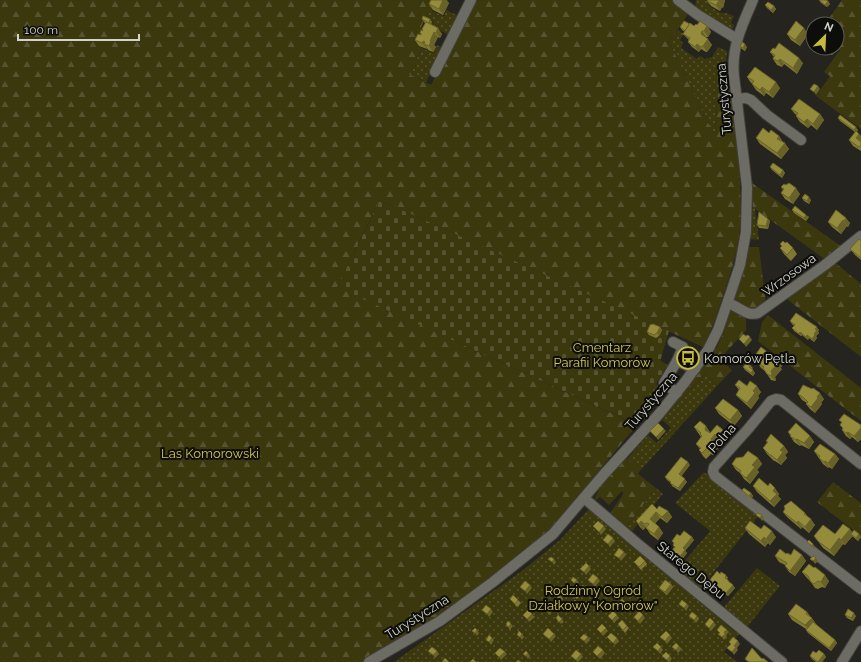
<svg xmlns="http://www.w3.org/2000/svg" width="861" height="662" font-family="Raleway,sans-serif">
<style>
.grass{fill:url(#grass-dots)}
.forest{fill:url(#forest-firs)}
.cemetery{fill:url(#cemetery-stones)}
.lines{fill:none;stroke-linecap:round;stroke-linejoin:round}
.minor-casing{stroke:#41403b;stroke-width:12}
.minor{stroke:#6c6b64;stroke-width:10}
.wall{fill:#7f7832}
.shaded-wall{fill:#686229}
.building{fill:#948c3a;stroke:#686229}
.labels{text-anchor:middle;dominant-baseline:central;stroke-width:4;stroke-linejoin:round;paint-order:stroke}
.street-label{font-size:13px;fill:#d3d3ce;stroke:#0d0d0a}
.park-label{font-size:13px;fill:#cfc554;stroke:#0d0d0a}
.poi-label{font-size:13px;fill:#d3d3ce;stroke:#0d0d0a;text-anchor:start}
</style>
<defs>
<pattern id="grass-dots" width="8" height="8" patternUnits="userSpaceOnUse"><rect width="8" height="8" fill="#3b380e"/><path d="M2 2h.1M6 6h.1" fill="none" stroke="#565430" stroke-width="1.8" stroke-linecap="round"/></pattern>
<pattern id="forest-firs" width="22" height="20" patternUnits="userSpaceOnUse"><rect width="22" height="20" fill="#3b380e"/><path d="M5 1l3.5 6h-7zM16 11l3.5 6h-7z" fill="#565430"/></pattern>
<pattern id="cemetery-stones" width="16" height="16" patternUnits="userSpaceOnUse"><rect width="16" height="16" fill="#3b380e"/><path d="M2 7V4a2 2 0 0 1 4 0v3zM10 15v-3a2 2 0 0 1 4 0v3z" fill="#565430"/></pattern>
</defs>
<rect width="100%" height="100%" fill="#25241e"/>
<g class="grass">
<polygon points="432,0 437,0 432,11 444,16 446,10 459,16 449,35 431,26 433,21 424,17"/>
<polygon points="696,0 710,0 709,6 721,13 726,13 734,16 731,23 734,25 731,33 695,7"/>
<polygon points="678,30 684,34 680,40 683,43 681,48 697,59 700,56 705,59 712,57 718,47 727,51 726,63 728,77 718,89 715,131 713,133 669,42"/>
<polygon points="437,45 443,48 426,82 406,73 416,60 422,48 433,53"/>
<polygon points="750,209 755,209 759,240 749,239"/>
<polygon points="661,360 661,361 668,365 656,384 664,391 637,425 631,422 667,365 660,362"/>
<polygon points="705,374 717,386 640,471 627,459 648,435 657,443 671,428 662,420"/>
<polygon points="704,472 759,515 701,588 678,569 710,531 675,503"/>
<polygon points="656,488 663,494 632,531 626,527"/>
<polygon points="590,508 735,632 737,631 740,633 724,652 738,662 394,662 523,570 560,540"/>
<polygon points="757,568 780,586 747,627 724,607"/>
</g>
<g class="forest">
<path d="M 0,0 L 432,0 L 421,28 C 425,34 421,40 418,46 L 422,48 L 416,60 L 407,73 L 431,85 L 474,0 L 673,0 L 688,14 L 669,42 L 713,133 L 715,131 L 718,89 L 728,77 C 734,130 745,184 739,237 C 736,258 729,277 723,296 C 717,313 712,331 703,347 L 380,200 L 354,252 L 448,338 L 637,425 L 587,485 L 588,487 L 560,521 L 536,544 L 432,622 L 364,662 L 0,662 Z"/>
<polygon points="842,0 861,0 861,129 816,96 830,76 824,72 840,50 837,48 837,24 825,24"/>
<polygon points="751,183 752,183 842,247 826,260 755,209 753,209"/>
<path d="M 748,247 L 759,247 L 766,305 L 756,311 C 748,308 737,306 734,297 Z"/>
<polygon points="833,261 861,284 861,357 788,300 790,296"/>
<polygon points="732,310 734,310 746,318 746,330 718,361 724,363 732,370 717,386 705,374 650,433 649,431 713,347 716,349 725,330 722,329 729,312"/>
<polygon points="768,315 861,388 861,421 758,341 762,322"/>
<polygon points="624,455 640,471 638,474 656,488 626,527 610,513 622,496 623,493 622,491 609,505 600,497 596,500 595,498 599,490 597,488"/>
<polygon points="833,482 861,503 861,536 817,502"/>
</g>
<polygon class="cemetery" points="380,200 669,331 660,362 667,365 631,422 337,287"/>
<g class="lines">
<g class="minor-casing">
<g id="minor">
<polyline points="678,0 698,15 737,39"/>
<polyline points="435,72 471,0"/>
<polyline points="737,99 746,98 751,100 767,115 801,140"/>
<path d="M 728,303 C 738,306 747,317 758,313 L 825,265 L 861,236"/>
<polyline points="673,342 683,347 677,361"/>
<polyline points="677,393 664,383 677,361 695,369"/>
<polyline points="861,464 781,400 776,399 771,401 748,429 714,467 713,472 715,476 861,589"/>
<polyline points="584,498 638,544 782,662"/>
<path d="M 369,662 L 440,621 L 493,582 L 553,534 L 605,473 L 659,414 L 685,382 L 708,350 L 718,330 L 731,292 L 740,265 L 746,232 L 747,187 L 734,76 C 731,48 742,25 753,0"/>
<polyline points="842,662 861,631"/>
</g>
</g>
<use href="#minor" class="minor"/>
</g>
<g class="wall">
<polygon points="725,0 723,8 722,7 720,11 711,6 707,1"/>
<polygon points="819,0 828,1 830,4 827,7 821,3"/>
<polygon points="449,3 443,15 433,10 429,4"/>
<polygon points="765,5 774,6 776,9 773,13 767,8"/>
<polygon points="422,19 430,19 432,22 431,24 442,34 440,38 438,37 434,45 436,47 433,52 428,50 427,48 427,49 419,46 415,40 421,35 421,34 420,33 423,31 425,23 424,22"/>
<polygon points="690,24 694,26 697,25 707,26 711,32 708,37 706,37 712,45 707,52 706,52 701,49 699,52 692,47 688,42 689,40 683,34 685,32 682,30 680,27"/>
<polygon points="787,34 808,34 800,46 791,40"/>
<polygon points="740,47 747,47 745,51 742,49"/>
<polygon points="823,48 835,51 832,55 825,51"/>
<polygon points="775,49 803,63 797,74 784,64 782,67 777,65 773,59 774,57 770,52"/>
<polygon points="747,77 780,88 773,98 766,93 764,96 756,90 752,84 753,83 751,83"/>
<polygon points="791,109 820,114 824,120 817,130 811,125 808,128 800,122 796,116 797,115 795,114"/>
<polygon points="838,118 858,130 857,132 861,136 861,151 853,146 849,140 855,132 840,121"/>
<polygon points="769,133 779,136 783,142 789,149 781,159 760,144 756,138"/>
<polygon points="770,167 783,170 785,173 782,178 772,170"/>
<polygon points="781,187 800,194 793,204 785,199 781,193 783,190"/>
<polygon points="802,198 811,200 809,204 804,201"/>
<polygon points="792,210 809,217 806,221 794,213"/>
<polygon points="836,210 850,223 848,227 847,226 841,234 832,227 828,222"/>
<polygon points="768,219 770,221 768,229 759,228 757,225"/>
<polygon points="861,241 861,260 855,255 850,249"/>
<polygon points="785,243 793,248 797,254 791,261 784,254 780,248 782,247 780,244"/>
<polygon points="790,321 819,330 818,331 819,333 816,336 817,338 814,342 809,338 808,340 802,335 801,336 794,331 792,328 794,326 792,324"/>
<polygon points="660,327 662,330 659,336 656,338 649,335 647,332"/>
<polygon points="756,354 768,354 767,355 771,358 777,360 782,366 780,368 782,369 775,377 776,380 775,381 771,380 765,371 761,368 757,362 760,358"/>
<polygon points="750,365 753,368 752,369 755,373 753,376 745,370 743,367"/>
<polygon points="735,385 747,386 761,392 758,396 759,398 751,409 741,400 736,395 739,390"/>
<polygon points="798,394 824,399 821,403 822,404 815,413 810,409 806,404 807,403 802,400"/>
<polygon points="715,408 738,410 742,416 734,426 719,414"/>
<polygon points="839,420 861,425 861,439 858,442 852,437 850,439 846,436 842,430 843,429 840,425 842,423"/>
<polygon points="694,427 710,432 727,436 721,442 719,439 715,444 718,448 715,451 716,452 713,455 711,454 706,459 703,456 699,450 700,449 696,444 701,437"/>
<polygon points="788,432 810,436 814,442 809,449 801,445 800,446 794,442"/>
<polygon points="766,441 784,446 788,452 785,455 787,458 781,465 775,461 774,461 767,454 763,448 767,443"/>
<polygon points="814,451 835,454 839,459 832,469 829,467 828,468 823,464"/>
<polygon points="758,458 762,464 757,470 759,472 750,484 744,479 740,473 736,470 732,464"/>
<polygon points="690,465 681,476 687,482 680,491 672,486 671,483 667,480 665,477"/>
<polygon points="753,486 768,486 779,494 778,496 781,499 774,507 757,492"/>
<polygon points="742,490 751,493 753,496 751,499 744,493"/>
<polygon points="657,509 668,511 672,517 667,523 660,518 655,523 659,527 663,533 658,540 650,534 646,527 643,530 640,527 636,521"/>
<polygon points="783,512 805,513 815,525 809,533 802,527 801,529 787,517"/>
<polygon points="745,528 761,529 776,537 770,545 768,543 765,547 749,534"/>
<polygon points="850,529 852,533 859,534 861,537 858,541 852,536 845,545 843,544 834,556 823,548 814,536 835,534"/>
<polygon points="680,536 692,537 694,540 685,551 687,553 680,562 672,556 670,553 674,547 673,545 674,544 672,541"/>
<polygon points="786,554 791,555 802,555 806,561 795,576 789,572 785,566 785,565 779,562 775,556"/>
<polygon points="645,561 647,564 641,570 634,562"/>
<polygon points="802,572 829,581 825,588 822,587 818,589 815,588 810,581 806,577"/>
<polygon points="720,574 728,577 727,579 735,588 728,596 711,584 709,581"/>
<polygon points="671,584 673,587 667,595 661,590 659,588"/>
<polygon points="578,593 580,596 577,599 572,594"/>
<polygon points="555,595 561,596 563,599 561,602"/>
<polygon points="510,599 518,600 521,603 517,607"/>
<polygon points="807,612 816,624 815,624 835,640 837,643 831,651 808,633 806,630 806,629 792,620 788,614"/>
<polygon points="845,615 856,616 853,621 847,618"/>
<polygon points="618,624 627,626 629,628 625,633"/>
<polygon points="816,653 824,654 826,657 822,662 816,662 812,659 810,656"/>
</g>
<g class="shaded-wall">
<polygon points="443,0 447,0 449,3 443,15 439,9"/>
<polygon points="719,0 725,0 723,8 718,2"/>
<polygon points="828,1 830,4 827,7 825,5"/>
<polygon points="718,2 722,7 720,11 716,5"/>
<polygon points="774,6 776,9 773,13 771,10"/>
<polygon points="430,19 432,22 431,26 429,23"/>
<polygon points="707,26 711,32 708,37 704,31"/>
<polygon points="438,28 442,34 440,38 436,33"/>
<polygon points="804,28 808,34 800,46 795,40"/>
<polygon points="702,31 706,37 705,40 701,34"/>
<polygon points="434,32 438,37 434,45 436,47 433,52 429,46 430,41"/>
<polygon points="708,39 712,45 707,52 703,46"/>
<polygon points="423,41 427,48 427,49 422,43"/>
<polygon points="697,44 701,49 699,52 695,47"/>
<polygon points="745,44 747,47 745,51 743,48"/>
<polygon points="833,48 835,51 832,55 830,52"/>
<polygon points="799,58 803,63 797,74 793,68"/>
<polygon points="780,59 784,64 782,67 778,61"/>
<polygon points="776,82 780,88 773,98 769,92"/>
<polygon points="818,86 820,89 816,95 814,92"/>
<polygon points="762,87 766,93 764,96 760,90"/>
<polygon points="820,114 824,120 817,130 813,124"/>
<polygon points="807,119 811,125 808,128 804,122"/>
<polygon points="856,127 858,130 856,133 854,130"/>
<polygon points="859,134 861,136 861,143 856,138"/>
<polygon points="779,136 783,142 781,145 777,139"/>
<polygon points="785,143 789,149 781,159 777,153"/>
<polygon points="783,170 785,173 782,178 780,175"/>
<polygon points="796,188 800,194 793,204 789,198"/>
<polygon points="809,197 811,200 809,204 807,201"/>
<polygon points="806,215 809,217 806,221 804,218"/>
<polygon points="846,218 850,223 848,227 844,221"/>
<polygon points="768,219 770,221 768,229 766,226"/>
<polygon points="843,220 847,226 841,234 837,228"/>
<polygon points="660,327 662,330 659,336 657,333"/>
<polygon points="817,327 819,330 818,331 819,333 816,336 817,338 814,342 812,339 815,329"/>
<polygon points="800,332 802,335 801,336 799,334"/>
<polygon points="807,335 809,338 808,340 806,337"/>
<polygon points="750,337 752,340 746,347 744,344"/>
<polygon points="766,351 768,354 762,360 760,357"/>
<polygon points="777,360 782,366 780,368 782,369 775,377 776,380 775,381 771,376 771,371"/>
<polygon points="753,370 755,373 753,376 751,373"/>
<polygon points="757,386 761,392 758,396 759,398 751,409 747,403 753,391"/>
<polygon points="820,393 824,399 821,403 822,404 815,413 811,407 817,397"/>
<polygon points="738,410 742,416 734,426 730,420"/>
<polygon points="706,426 710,432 709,435 705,430"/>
<polygon points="861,428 861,439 858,442 854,436"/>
<polygon points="664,429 666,431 658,440 656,437"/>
<polygon points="723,430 727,436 721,442 717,436"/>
<polygon points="848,432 852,437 850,439 846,433"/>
<polygon points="715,434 719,439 715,444 718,448 715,451 716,452 713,455 709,449 711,445 711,439"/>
<polygon points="810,436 814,442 809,449 804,443"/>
<polygon points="797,439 801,445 800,446 796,440"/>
<polygon points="784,446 788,452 785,455 787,458 781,465 777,460 780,450"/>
<polygon points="835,454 839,459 832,469 828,463"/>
<polygon points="758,458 762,464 757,470 759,472 750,484 746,478 752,465"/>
<polygon points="825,461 829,467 828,468 824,462"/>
<polygon points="688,462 690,465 681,477 679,474"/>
<polygon points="685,479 687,482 680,491 678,488"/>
<polygon points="775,488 779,494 778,496 781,499 774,507 770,501 773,491"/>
<polygon points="751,493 753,496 751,499 749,496"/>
<polygon points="668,511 672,517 667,523 662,517"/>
<polygon points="656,512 660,518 654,525 650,519"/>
<polygon points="762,515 764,518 762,521 760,518"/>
<polygon points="811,519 815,525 809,533 805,527"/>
<polygon points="641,521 646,527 643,530 639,524"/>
<polygon points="798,521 802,527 801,529 797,523"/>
<polygon points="604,526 606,529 601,535 599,532"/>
<polygon points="659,527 663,533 658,540 654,534"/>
<polygon points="850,529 854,535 851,534 853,536 845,545 841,540"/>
<polygon points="772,531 776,537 770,545 766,539"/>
<polygon points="859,534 861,537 858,541 856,538"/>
<polygon points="692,537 694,540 685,551 687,553 680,562 678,559 683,548"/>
<polygon points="764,537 768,543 765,547 761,541"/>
<polygon points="613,538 615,541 610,547 608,544"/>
<polygon points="839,538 843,544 834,556 830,550"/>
<polygon points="813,544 815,547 814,549 812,546"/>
<polygon points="624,552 626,555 621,561 619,558"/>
<polygon points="802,555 806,561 795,576 790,571"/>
<polygon points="816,558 818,561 815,564 813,561"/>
<polygon points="554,559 556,562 554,565 552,562"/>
<polygon points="589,566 591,569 586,575 584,572"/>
<polygon points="825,575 829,581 825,588 821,582"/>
<polygon points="598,578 600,581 595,587 593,584"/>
<polygon points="577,580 579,583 576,586 574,583"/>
<polygon points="671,584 673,587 667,595 665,592"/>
<polygon points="530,585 532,588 527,594 525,591"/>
<polygon points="733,585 735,588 728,596 726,593"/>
<polygon points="586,588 588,591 585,595 583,592"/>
<polygon points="578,603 580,606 575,612 573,609"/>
<polygon points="626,603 629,606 623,612 621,609"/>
<polygon points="687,604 689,606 686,611 684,608"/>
<polygon points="552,607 554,609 549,615 547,612"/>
<polygon points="491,609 493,612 489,617 487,614"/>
<polygon points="854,613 856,616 853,621 851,618"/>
<polygon points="532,614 535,617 529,622 527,619"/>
<polygon points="617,615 619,618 614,623 612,620"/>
<polygon points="643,615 645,618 640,624 638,621"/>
<polygon points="697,616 699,619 696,623 694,620"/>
<polygon points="812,618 816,624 809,631 805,625"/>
<polygon points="562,619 564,622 561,624 559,622"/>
<polygon points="714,622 716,625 711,631 709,628"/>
<polygon points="511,624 513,626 510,630 508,627"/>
<polygon points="606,628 608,631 603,636 601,633"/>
<polygon points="477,630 479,633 477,636 475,633"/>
<polygon points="727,630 729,632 726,635 727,636 724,640 722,637 724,632"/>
<polygon points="522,634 524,637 522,640 520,637"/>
<polygon points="554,634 556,636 551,642 549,639"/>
<polygon points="670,635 672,638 667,644 665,641"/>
<polygon points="588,637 590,640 586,644 584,641"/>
<polygon points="492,638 494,640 491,645 489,642"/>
<polygon points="617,638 619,641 615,645 613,643"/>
<polygon points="835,640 837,643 831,651 829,648"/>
<polygon points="738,641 740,644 737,648 738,650 734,655 732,652 734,646"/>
<polygon points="679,646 682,649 678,653 676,650"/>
<polygon points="661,647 663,650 660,654 658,651"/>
<polygon points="603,650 605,653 600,659 597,656"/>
<polygon points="437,651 439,654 435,658 433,655"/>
<polygon points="505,652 507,654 501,660 499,657"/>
<polygon points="528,653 530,656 528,659 526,656"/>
<polygon points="581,654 583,657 578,662 577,662 576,660"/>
<polygon points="824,654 826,657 822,662 818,662"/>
<polygon points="670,656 672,659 669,662 668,662 667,660"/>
</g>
<g class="building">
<polygon points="431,0 443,0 439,9 429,4"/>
<polygon points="708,0 719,0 718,2 716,5 707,1"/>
<polygon points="819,0 826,0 828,1 825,5"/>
<polygon points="768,2 774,6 771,10 765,5"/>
<polygon points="423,16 430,19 429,23 422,19"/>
<polygon points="684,21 690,24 685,31 680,27"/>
<polygon points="700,21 707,26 704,31 702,31 701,34 708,39 703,46 701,47 697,44 695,47 688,42 690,38 683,34 690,23 694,26 696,24 697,25"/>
<polygon points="796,21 804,28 795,40 787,34"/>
<polygon points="426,22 438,28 436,33 434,32 430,41 431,41 429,46 424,44 425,42 423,41 422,43 415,40 418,34 421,35 421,33 420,33 421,30 423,31 422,29"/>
<polygon points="742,42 745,44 743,48 740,47"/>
<polygon points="779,43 799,58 793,68 780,59 778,61 773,59 775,55 770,52 773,48 775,49"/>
<polygon points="824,48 833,48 830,52"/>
<polygon points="755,67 776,82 769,92 762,87 760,90 752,84 754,81 747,77"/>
<polygon points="814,84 818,86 814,92 810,89"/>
<polygon points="799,99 820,114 813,124 807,119 804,122 796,116 798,113 791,109"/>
<polygon points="840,115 856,127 854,130 838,118"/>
<polygon points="763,128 769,133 771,130 779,136 777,139 785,143 777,153 756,138"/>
<polygon points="856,131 859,134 856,138 861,142 861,145 859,147 849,140"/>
<polygon points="773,163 783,170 780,175 770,167"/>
<polygon points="789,183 796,188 789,198 781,193 784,189 781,187 784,184 786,185"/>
<polygon points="805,194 809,197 807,201 802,198"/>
<polygon points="795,206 806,215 804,218 792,210"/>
<polygon points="836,210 846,218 844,221 843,220 837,228 828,222"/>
<polygon points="759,212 768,219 766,226 757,225"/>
<polygon points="859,239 861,241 861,258 850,249"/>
<polygon points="783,241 785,243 787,242 793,248 787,255 780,248 782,246 780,244"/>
<polygon points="796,313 817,327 815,329 817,330 814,334 815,335 812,339 807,335 806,337 800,332 799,334 792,328 795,325 790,321"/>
<polygon points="653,324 660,327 657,333 654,335 647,332 650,325"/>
<polygon points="743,334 746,336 748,335 750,337 744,344 739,339"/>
<polygon points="761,347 766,351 760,357 756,354"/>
<polygon points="766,354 771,358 772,357 777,360 776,362 778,363 771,371 772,374 771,376 767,374 763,368 764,367 757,362 762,357 763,358"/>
<polygon points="747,362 750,365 749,367 753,370 751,373 743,367"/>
<polygon points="739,380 747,386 750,381 757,386 753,391 755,393 747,403 736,395 740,388 735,385"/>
<polygon points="803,385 812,389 813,388 820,393 817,397 818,398 811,407 806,404 808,402 804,398 798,394"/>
<polygon points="723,399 738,410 730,420 715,408"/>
<polygon points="844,414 861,425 861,428 854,436 848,432 846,433 842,430 843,428 840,425 842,422 839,420"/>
<polygon points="700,421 706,426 705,430 710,433 717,425 723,430 717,436 715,434 711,439 713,442 711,445 712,446 709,449 707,448 702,453 699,450 701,448 696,444 702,436 700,434 701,433 694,427"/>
<polygon points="658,423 664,429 656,437 650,431"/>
<polygon points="796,423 810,436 804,443 797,439 796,440 790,436 791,435 788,432"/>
<polygon points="771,434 784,446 780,450 783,452 777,460 771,455 770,455 763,448 768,442 766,441"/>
<polygon points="820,444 835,454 828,463 825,461 824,462 819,458 820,456 814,451"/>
<polygon points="748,451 758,458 752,465 755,467 746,478 740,473 741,471 732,464 736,458 743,457"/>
<polygon points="681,457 688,462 679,474 685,479 678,488 670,483 671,482 665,477"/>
<polygon points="759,478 768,486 770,483 775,488 773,491 777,494 770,501 753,486"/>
<polygon points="744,488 751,493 749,496 742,490"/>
<polygon points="791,501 805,513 804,514 811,519 805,527 798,521 797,523 783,512 785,509 784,506"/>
<polygon points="652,504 657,509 659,506 668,511 662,517 656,512 650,519 659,527 654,534 646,528 649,524 647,523 645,524 641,521 639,524 636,521"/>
<polygon points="758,513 762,515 760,518 756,515"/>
<polygon points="598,521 604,526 599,532 593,526"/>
<polygon points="750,521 761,529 764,525 772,531 766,539 764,537 761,541 745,528"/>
<polygon points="843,524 850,529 841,540 839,538 830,550 819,542 814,536 823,525 835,534"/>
<polygon points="854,530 859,534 856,538 851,534"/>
<polygon points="684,531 692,537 683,548 685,550 678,559 670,553 675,547 673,545 674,543 672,541 677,534 680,536"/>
<polygon points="608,534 613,538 608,544 603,540"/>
<polygon points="809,540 813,544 812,546 807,542"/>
<polygon points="619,548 624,552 619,558 614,555"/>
<polygon points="780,549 786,554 787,553 791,555 794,549 802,555 790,571 785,566 787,563 775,556"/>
<polygon points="640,556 645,561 639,567 634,562"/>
<polygon points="813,556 816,558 813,561 810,559"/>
<polygon points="551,557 554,559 552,562 548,559"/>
<polygon points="586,563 589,566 584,572 580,569"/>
<polygon points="809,564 814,568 815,567 825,575 821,582 818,581 814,584 811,582 808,576 802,572"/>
<polygon points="717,571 720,574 721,572 726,575 725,578 728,580 728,581 733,585 726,593 709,581"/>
<polygon points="593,574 598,578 593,584 588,580"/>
<polygon points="573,577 577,580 574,583 571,580"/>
<polygon points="665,580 671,584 665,592 659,588"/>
<polygon points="525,581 530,585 525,591 520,587"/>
<polygon points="583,585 586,588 583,592 579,589"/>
<polygon points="575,591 578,593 575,596 572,594"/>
<polygon points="558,592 561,596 559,599 555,595"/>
<polygon points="513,595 518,600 515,604 510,599"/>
<polygon points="622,599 626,603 621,609 617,605"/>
<polygon points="575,600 578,603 573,609 570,606"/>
<polygon points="682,600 687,604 684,608 679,604"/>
<polygon points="547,601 552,607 547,612 541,607"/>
<polygon points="796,604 807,612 806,614 812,618 805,625 788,614"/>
<polygon points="486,605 491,609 487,614 482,610"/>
<polygon points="848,609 854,613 851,618 845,615"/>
<polygon points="528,610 532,614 527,619 523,615"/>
<polygon points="613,611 617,615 612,620 608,616"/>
<polygon points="639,611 643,615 638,621 634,617"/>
<polygon points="692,612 697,616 694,620 689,616"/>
<polygon points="558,615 562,619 559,622 556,618"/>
<polygon points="710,618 714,622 709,628 705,624"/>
<polygon points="622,620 627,626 623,630 618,624"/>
<polygon points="508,621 511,624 508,627 506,624"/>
<polygon points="813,622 835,640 829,648 806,630"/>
<polygon points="602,624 606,628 601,633 597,629"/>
<polygon points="721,625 727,630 724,632 725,634 722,637 718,634 720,633 717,630"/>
<polygon points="475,628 477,630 475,633 472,631"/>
<polygon points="548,628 554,634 549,639 543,634"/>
<polygon points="519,631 522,634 520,637 517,635"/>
<polygon points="666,631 670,635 665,641 660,637"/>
<polygon points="611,633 617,638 613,643 607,637"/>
<polygon points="584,634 588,637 584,641 580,638"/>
<polygon points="489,635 492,638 489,642 486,640"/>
<polygon points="733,637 738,641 734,646 736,647 732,652 727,648 731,644 729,642"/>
<polygon points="657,643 661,647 658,651 653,647"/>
<polygon points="676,643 679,646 676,650 672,647"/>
<polygon points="598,646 603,650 597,656 593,652"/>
<polygon points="432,647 437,651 433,655 428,651"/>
<polygon points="500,648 505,652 499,657 495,653"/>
<polygon points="752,648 762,659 763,658 768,662 749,662 745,659"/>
<polygon points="576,650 581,654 576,660 571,656"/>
<polygon points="819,650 824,654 818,662 810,656 813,651 816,653"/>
<polygon points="526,651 528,653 526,656 523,654"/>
<polygon points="666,652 670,656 667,660 662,656"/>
<polygon points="445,658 449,662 442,662"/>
<polygon points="473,659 476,662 470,662"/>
<polygon points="518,660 521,662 516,662"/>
</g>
<defs>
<g id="bus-ring" transform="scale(1.15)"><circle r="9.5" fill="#0d0d0a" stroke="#c7bb3c" stroke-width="1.5"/><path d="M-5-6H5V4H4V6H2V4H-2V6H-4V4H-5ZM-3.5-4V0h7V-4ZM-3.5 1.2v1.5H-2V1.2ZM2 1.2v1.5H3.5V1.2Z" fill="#c7bb3c"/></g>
</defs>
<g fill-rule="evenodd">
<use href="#bus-ring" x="688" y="358"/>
</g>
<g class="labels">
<g class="street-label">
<text transform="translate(724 99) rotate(-95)">Turystyczna</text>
<text transform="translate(789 275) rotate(-36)">Wrzosowa</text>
<text transform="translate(651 401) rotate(-49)">Turystyczna</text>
<text transform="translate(722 438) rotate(-48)">Polna</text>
<text transform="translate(691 570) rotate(39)">Starego Dębu</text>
<text transform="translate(417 617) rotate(-32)">Turystyczna</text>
</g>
<g class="park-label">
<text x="602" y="347">Cmentarz<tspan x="602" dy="15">Parafii Komorów</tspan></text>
<text x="210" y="453">Las Komorowski</text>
<text x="593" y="590">Rodzinny Ogród<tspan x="593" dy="15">Działkowy "Komorów"</tspan></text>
</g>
<g class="poi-label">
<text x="704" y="358">Komorów Pętla</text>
</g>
</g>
<g transform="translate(825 36) rotate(24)"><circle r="19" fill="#0d0d0a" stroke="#5c5c58"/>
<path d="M0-3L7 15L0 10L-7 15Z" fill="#c7bb3c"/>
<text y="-6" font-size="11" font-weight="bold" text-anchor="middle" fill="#d3d3ce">N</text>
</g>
<path d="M18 34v6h121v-6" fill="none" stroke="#d3d3ce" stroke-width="2"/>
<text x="24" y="34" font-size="12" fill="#d3d3ce" stroke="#0d0d0a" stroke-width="3" paint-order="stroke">100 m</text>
</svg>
